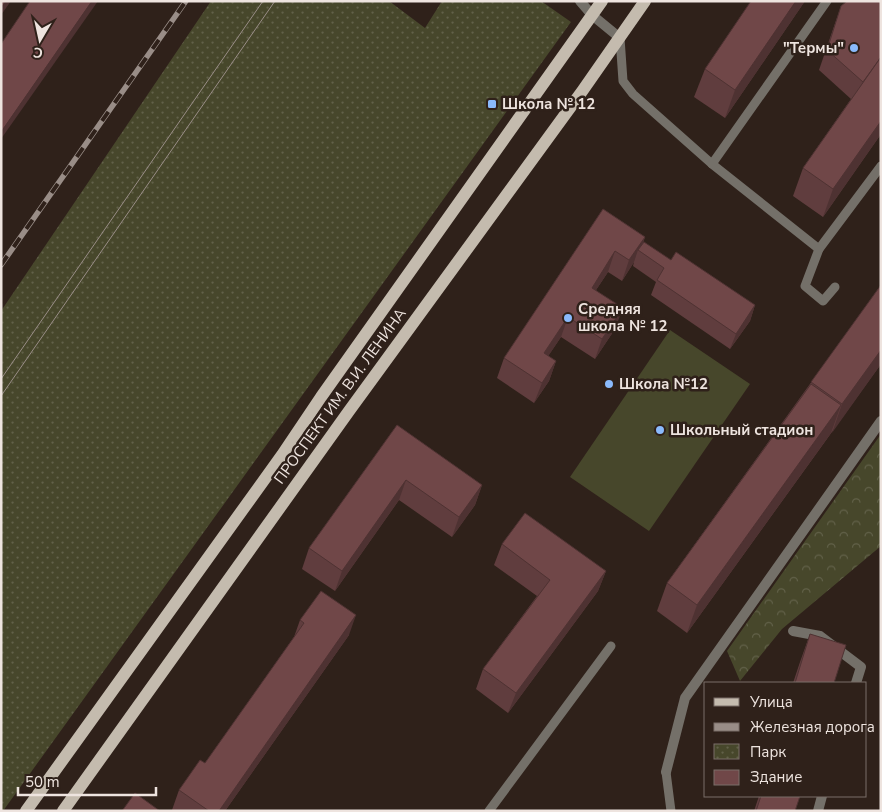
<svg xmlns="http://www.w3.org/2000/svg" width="882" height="812" font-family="'Nunito Sans',sans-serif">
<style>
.green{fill:#47472b}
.forest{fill:url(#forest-crowns)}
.park{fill:url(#park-dots)}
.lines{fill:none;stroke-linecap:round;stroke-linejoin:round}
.lane{stroke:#747069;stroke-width:9}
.street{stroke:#747069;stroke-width:10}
.primary{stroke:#c4bbae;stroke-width:12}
.tram{stroke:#998d87;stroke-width:1}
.rail-casing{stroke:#998d87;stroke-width:5.5}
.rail{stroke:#2f211a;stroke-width:4;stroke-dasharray:11;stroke-linecap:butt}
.wall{fill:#603d3e}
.shaded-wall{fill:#4e3232}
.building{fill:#704748;stroke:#4e3232}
.poi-dot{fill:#8abafc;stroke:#2f211a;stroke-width:2}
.labels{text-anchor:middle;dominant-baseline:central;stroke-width:5;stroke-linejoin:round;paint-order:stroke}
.poi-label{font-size:15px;font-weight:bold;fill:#eee4df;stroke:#2f211a;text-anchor:start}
.street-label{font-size:15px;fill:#eee4df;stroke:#2f211a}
</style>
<defs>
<pattern id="forest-crowns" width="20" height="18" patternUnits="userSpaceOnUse" patternTransform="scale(1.25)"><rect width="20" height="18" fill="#47472b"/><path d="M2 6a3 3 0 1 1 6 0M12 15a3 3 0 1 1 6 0" fill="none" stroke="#626149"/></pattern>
<pattern id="park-dots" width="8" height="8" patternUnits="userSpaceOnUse" patternTransform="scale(1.25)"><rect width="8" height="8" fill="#47472b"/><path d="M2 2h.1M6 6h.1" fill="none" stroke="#626149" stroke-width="1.8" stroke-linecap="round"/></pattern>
</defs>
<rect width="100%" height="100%" fill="#2f211a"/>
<polygon class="green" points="670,330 750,384 649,531 570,477"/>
<polygon class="forest" points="881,434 881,546 782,629 740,681 727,651"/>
<polygon class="park" points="211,1 389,1 425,28 442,1 541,1 571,22 3,811 1,811 1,311"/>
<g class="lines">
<g class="lane">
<polyline points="620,38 623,81 633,94 712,164 819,249 881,166"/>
<polyline points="712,164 827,1"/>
<polyline points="819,249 805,286 823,301 835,287"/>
<polyline points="666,772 671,811"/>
<polyline points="489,811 611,646"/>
</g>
<g class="street">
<polyline points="580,1 592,15 620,38"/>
<polyline points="793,631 820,636 861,667 856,683"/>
<polyline points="666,772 685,698 881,421"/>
<polyline points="818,811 822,796"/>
</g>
<g class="primary">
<polyline points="26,811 282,455 321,397 602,1"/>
<polyline points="63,811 349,411 583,90 645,1"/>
</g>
<g class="tram">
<polyline points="1,379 263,1"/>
<polyline points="1,396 275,1"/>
</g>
<g class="rail-casing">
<polyline id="rail" points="1,265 186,1"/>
</g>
<use href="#rail" class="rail"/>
</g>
<g class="wall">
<polygon points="805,1 725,118 694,97 705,69"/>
<polygon points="881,1 881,134 823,217 793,196 803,168 851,99 819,70 841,6"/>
<polygon points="603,209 645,237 642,246 755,305 750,321 730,349 651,295 656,282 633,266 634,262 622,281 608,272 596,290 615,329 595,359 561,337 548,356 556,361 549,381 534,403 497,378 504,358"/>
<polygon points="881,285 881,364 687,633 657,611 667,583"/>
<polygon points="397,425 482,485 475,505 452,537 399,500 335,591 302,569 309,548"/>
<polygon points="502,544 606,571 598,591 508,713 476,689 483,669 537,596 494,565"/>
<polygon points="300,620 349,635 225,811 173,811 172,810 179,790 205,763 294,637"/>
<polygon points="810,634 834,683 793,683 800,662"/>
<polygon points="759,796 800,796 795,811 754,811"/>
</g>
<g class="shaded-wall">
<polygon points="6,1 11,1 1,15 1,8"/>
<polygon points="92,1 98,1 1,139 1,132"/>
<polygon points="796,1 805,1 725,118 735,90"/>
<polygon points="881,121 881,134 823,217 833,189"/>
<polygon points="645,237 640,251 638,250 634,262 622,281 629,260"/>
<polygon points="615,251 608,272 584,308 592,288"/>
<polygon points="755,305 750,321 730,349 736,334"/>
<polygon points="623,308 615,329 595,359 602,339"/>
<polygon points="568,317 561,337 537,373 544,353"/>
<polygon points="881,350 881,364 832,433 842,404"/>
<polygon points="556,361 549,381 534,403 542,383"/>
<polygon points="841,405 831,433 687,633 697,605"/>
<polygon points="406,480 399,500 335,591 342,571"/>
<polygon points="482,485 475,505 452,537 459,517"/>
<polygon points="606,571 598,591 508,713 516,693"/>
<polygon points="356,615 349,635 225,811 219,811"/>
</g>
<g class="building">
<polygon points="1,1 6,1 1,8"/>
<polygon points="30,1 92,1 1,132 1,44"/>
<polygon points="751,1 796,1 735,90 705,69"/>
<polygon points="847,1 881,1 881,57 863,82 827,50 841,6"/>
<polygon points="881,57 881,121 833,189 803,168"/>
<polygon points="603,209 645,237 629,260 615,251 592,288 623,308 602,339 568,317 544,353 556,361 542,383 504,358"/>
<polygon points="644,242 671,260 676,252 755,305 736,334 657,280 664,268 638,250"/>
<polygon points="881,285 881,350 842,404 811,382"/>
<polygon points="811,384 841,405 697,605 667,583"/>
<polygon points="397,425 482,485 459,517 406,480 342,571 309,548"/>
<polygon points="525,513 606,571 516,693 483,669 550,580 502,544"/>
<polygon points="321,591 356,615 219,811 209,811 179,790 200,760 205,763 304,623 300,620"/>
<polygon points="810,634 846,645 834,683 795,683"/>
<polygon points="135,793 160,811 122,811"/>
<polygon points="761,796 800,796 795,811 756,811"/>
</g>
<g class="poi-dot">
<circle cx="854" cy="48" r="5"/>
<rect x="487" y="99" width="10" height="10" rx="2.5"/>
<circle cx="568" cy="318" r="5"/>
<circle cx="609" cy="384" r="5"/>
<circle cx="660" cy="430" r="5"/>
</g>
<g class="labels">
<g class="poi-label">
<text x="844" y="48" text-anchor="end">"Термы"</text>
<text x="502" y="104">Школа № 12</text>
<text x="578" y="309">Средняя<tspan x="578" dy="17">школа № 12</tspan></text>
<text x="619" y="384">Школа №12</text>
<text x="670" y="430">Школьный стадион</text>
</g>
<g class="street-label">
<text transform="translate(340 396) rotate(-54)">ПРОСПЕКТ ИМ. В.И. ЛЕНИНА</text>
</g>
</g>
<rect width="882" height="812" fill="none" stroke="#eee4df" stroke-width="5"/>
<rect x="704" y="682" width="162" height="115" fill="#2f211a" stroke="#7b6f69"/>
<rect x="714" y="698" width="25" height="8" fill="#c4bbae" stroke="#7b6f69"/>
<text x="750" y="707" font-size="15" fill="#eee4df">Улица</text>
<rect x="714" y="723" width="25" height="8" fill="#998d87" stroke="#7b6f69"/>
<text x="750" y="732" font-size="15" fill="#eee4df">Железная дорога</text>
<rect x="714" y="744" width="25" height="15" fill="url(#park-dots)" stroke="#7b6f69"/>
<text x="750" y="757" font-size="15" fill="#eee4df">Парк</text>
<rect x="714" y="770" width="25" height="15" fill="#704748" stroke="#7b6f69"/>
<text x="750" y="782" font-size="15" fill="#eee4df">Здание</text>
<g transform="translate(40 40) rotate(189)" stroke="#2f211a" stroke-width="4" paint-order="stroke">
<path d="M0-4L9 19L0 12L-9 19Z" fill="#eee4df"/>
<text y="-8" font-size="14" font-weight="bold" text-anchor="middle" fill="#eee4df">С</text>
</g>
<path d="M18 787v8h138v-8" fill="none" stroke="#eee4df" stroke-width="2.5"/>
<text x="25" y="787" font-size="15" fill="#eee4df" stroke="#2f211a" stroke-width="4" paint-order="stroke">50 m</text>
</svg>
